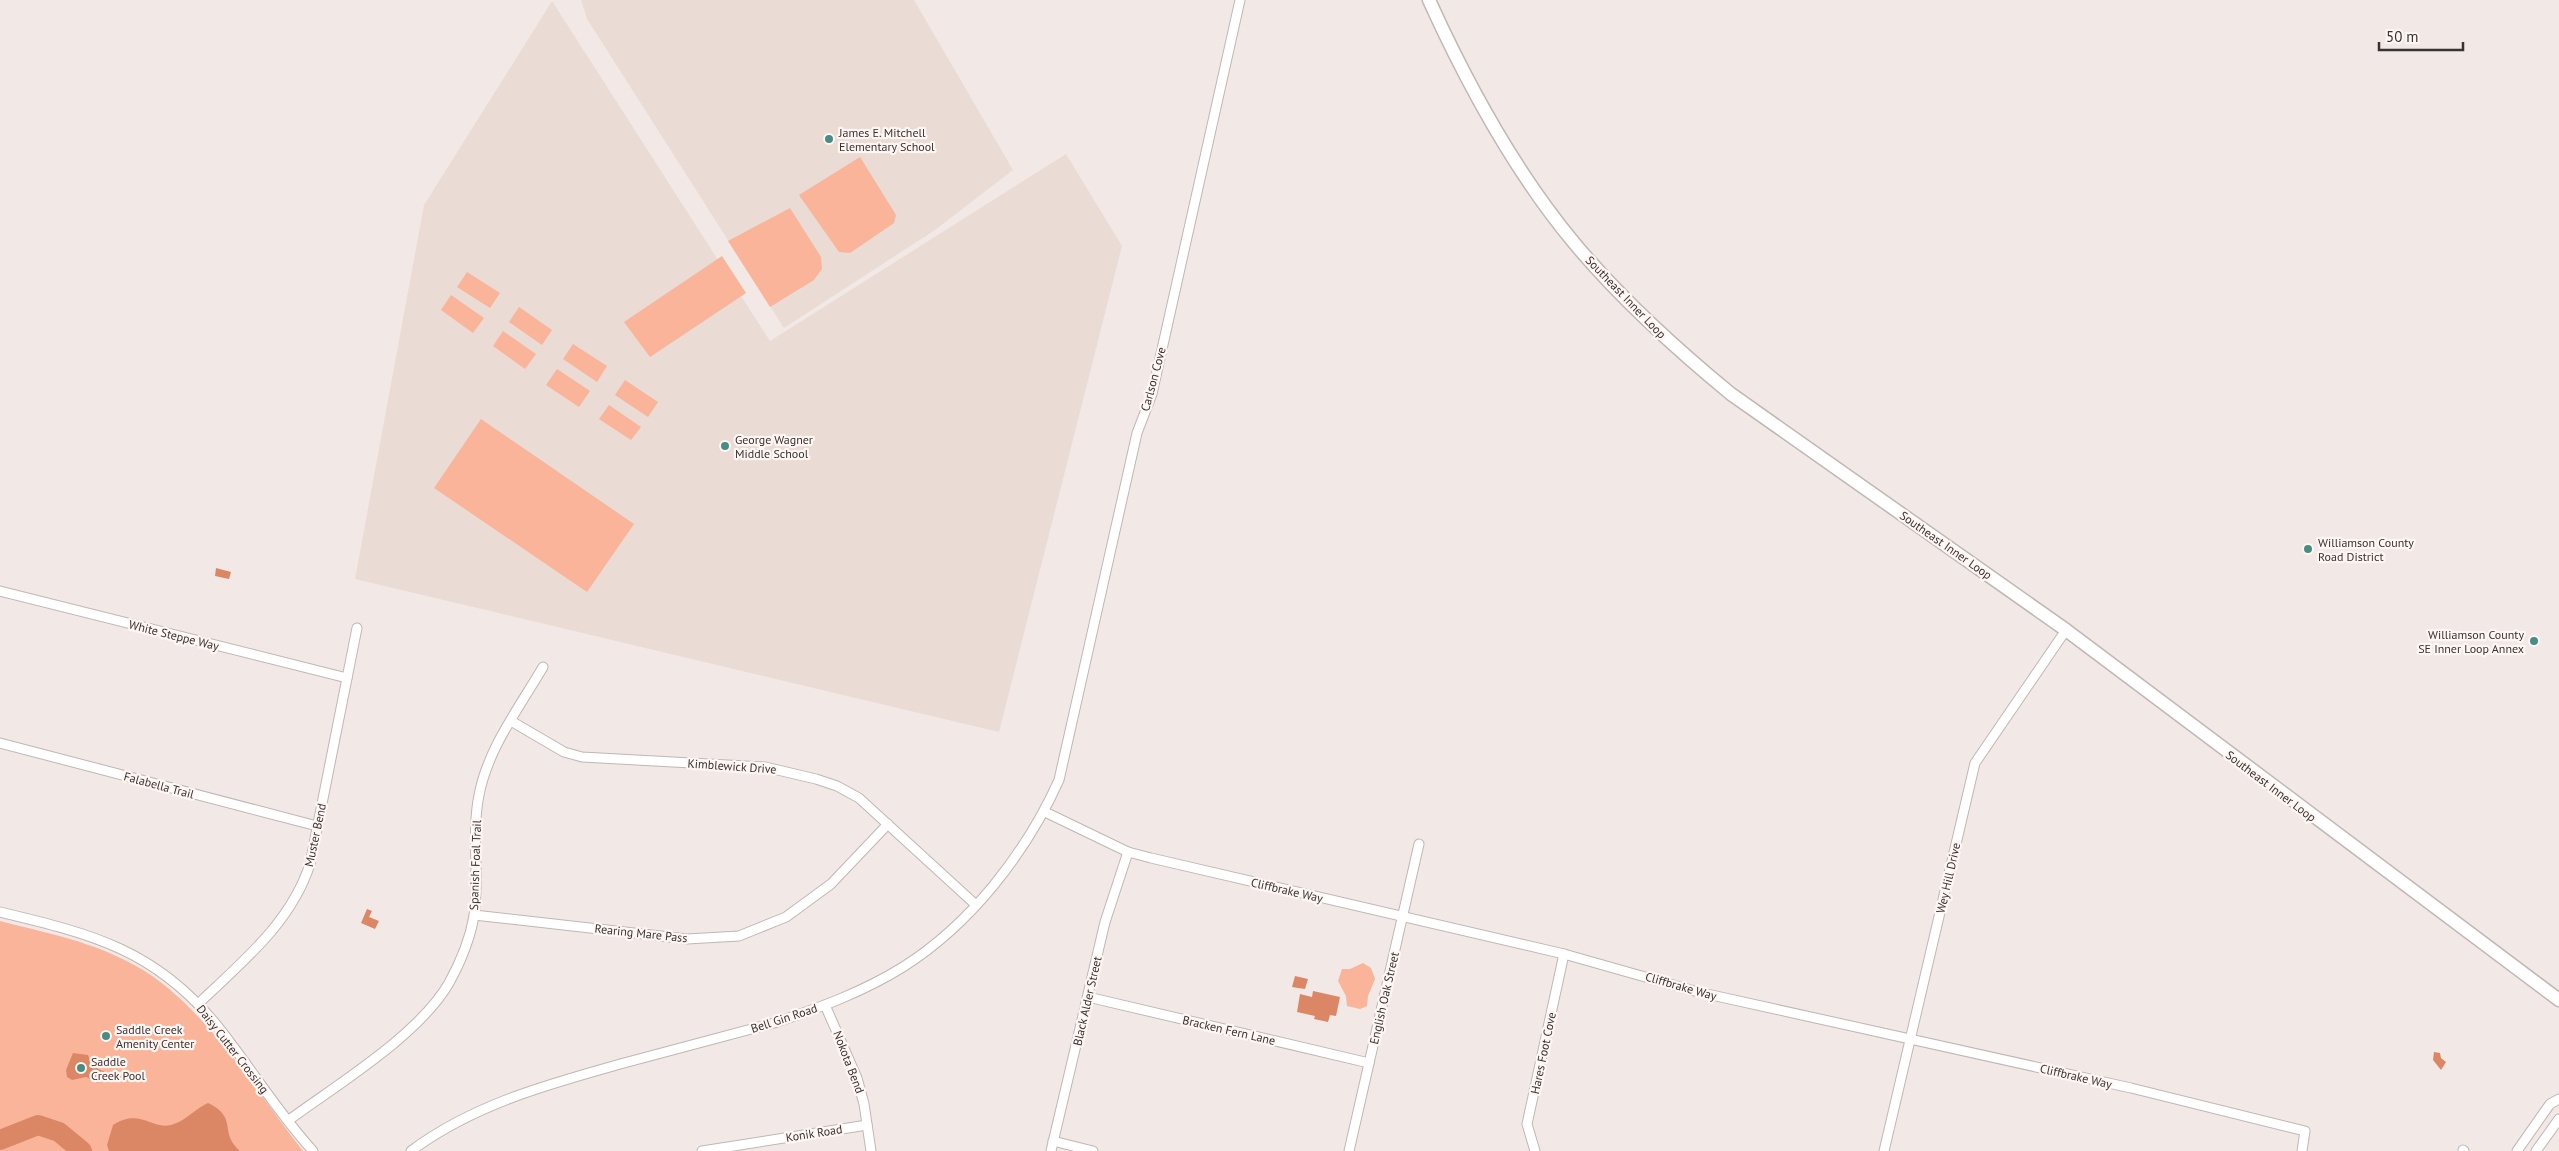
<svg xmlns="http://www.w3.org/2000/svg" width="2559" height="1151" font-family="'PT Sans',sans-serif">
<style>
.built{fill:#eadbd5}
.green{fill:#f9b49a}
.water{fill:#db8766}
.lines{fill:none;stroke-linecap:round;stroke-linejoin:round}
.river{stroke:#db8766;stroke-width:20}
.minor-casing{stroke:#bfb7b4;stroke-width:11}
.secondary-casing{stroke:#bfb7b4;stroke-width:15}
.minor{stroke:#fff;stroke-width:9}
.secondary{stroke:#fff;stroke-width:12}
.poi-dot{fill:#488d83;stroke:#fff6f3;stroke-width:2}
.labels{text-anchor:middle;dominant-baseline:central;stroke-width:4.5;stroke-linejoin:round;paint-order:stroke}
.poi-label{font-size:12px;fill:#363332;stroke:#fff6f3;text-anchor:start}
.street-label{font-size:12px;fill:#363332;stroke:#fff6f3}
</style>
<rect width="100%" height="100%" fill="#f2e9e6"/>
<g class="built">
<polygon points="581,0 914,0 1013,170 935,230 784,328 587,19"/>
<polygon points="552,1 770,341 1066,154 1122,246 999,732 355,579 424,205"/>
</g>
<g class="green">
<polygon points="860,157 896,215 894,223 850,253 839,252 799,195"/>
<polygon points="790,208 821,257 822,269 814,280 770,307 728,241"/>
<polygon points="722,256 746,293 650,357 624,322"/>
<polygon points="467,272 500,293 490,308 457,287"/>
<polygon points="451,295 484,318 473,333 441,310"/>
<polygon points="519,307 552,330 542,345 509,322"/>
<polygon points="503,331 536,354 525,369 493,346"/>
<polygon points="573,344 607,366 597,382 563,359"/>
<polygon points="557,369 590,391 579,407 546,385"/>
<polygon points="625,380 658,402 648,417 615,395"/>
<polygon points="609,405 641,427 631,440 599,419"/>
<polygon points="481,419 634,524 587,592 434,488"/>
<path d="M 0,921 C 47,933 94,942 136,966 C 202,1002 257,1092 303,1151 L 0,1151 Z"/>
<polygon points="1363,963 1371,968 1375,979 1368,996 1367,1006 1360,1009 1347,1006 1346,996 1338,981 1342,969 1350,969"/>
</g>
<g class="water">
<polygon points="216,568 231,572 229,579 215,576"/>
<polygon points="367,909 372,911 369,917 379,921 375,929 361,923"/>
<polygon points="1295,976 1308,979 1305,989 1292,987"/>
<polygon points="1313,991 1340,997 1336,1016 1330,1015 1328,1022 1314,1019 1315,1016 1297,1012 1300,994 1312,997"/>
<polygon points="2434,1052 2440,1053 2441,1058 2446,1062 2441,1070 2433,1060"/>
<polygon points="73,1053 88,1055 92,1066 105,1072 104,1079 99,1083 86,1077 72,1080 67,1077 66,1070"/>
<path d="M 208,1103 C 239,1118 218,1132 240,1151 L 109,1151 L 107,1145 L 113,1125 C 142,1107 152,1132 174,1124 C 186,1120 195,1109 208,1103 Z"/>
</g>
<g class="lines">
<polyline class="river" points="0,1140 38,1125 59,1132 82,1151"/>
<g class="minor-casing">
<g id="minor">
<polyline points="0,591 347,678"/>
<polyline points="511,721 564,752 582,757 765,767 816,779 837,786 859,798 976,905"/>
<polyline points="0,743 317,826"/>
<polyline points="1045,812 1128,852 1151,858 1564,954 1698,992 2131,1088 2305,1131 2302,1151"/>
<path d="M 0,912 C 92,934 157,950 219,1028 C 251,1068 278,1113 313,1151"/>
<polyline points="474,915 687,939 739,936 786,917 831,884 888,824"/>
<polyline points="1088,997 1369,1063"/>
<path d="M 198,1004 C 242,962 291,923 310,864 L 357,628"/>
<polyline points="825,1005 857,1078 864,1104 871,1151"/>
<path d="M 289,1120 C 338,1084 419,1035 449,983 C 460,963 470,939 474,916 C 480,876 471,835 479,795 C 488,748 519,708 543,667"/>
<polyline points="1053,1141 1093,1151"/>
<polyline points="2463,1150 2464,1151"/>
<path d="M 411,1151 C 474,1104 549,1084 624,1063 C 674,1050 724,1036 774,1023 C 819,1008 863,992 903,967 C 971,924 1026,853 1059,780 L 1137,433 L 1152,394 L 1240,0"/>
<polyline points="702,1151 867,1125"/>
<polyline points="1051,1151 1105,922 1128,852"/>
<polyline points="1349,1151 1419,844"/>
<polyline points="1535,1151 1527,1124 1564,954"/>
<polyline points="1884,1151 1975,763 2066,630"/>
<polyline points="2517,1151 2550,1104 2559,1099"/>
<polyline points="2536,1151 2559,1119"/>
</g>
</g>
<g class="secondary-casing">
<path id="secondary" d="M 1429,0 C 1468,86 1514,171 1575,244 C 1622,300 1675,348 1731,394 L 2066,630 L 2559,1000"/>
</g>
<use href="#minor" class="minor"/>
<use href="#secondary" class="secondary"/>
</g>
<g class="poi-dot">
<circle cx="829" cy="139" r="5"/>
<circle cx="725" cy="446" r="5"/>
<circle cx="2308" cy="549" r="5"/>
<circle cx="2534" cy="641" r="5"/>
<circle cx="106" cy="1036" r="5"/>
<circle cx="81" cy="1068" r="5"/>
</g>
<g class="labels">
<g class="poi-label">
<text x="839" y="132">James E. Mitchell<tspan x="839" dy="14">Elementary School</tspan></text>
<text x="735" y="439">George Wagner<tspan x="735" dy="14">Middle School</tspan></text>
<text x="2318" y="542">Williamson County<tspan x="2318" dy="14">Road District</tspan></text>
<text x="2524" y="634" text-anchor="end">Williamson County<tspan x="2524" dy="14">SE Inner Loop Annex</tspan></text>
<text x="116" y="1029">Saddle Creek<tspan x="116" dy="14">Amenity Center</tspan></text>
<text x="91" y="1061">Saddle<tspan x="91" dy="14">Creek Pool</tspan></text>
</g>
<g class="street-label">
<text transform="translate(1626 297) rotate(46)">Southeast Inner Loop</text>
<text transform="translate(1153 379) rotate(-75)">Carlson Cove</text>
<text transform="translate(1946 545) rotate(35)">Southeast Inner Loop</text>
<text transform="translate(174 635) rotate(14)">White Steppe Way</text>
<text transform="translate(732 766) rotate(4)">Kimblewick Drive</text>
<text transform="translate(159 785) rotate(15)">Falabella Trail</text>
<text transform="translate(2271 786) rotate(37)">Southeast Inner Loop</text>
<text transform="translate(315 835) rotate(-78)">Muster Bend</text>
<text transform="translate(475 865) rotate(-88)">Spanish Foal Trail</text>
<text transform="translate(1948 878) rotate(-77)">Wey Hill Drive</text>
<text transform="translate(1287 890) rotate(13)">Cliffbrake Way</text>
<text transform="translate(641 933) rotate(6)">Rearing Mare Pass</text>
<text transform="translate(1681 986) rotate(16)">Cliffbrake Way</text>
<text transform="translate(1384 998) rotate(-77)">English Oak Street</text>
<text transform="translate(1087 1001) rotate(-77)">Black Alder Street</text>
<text transform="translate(784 1018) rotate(-18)">Bell Gin Road</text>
<text transform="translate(1229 1030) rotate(13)">Bracken Fern Lane</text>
<text transform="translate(233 1049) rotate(52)">Daisy Cutter Crossing</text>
<text transform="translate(1543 1053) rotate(-78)">Hares Foot Cove</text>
<text transform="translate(849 1062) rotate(69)">Nokota Bend</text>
<text transform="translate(2076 1076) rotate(13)">Cliffbrake Way</text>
<text transform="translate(814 1133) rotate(-9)">Konik Road</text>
</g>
</g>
<path d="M2379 42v8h84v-8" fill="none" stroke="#363332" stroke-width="2.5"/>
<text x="2386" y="42" font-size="15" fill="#363332" stroke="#fff6f3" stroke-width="4" paint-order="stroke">50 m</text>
</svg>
